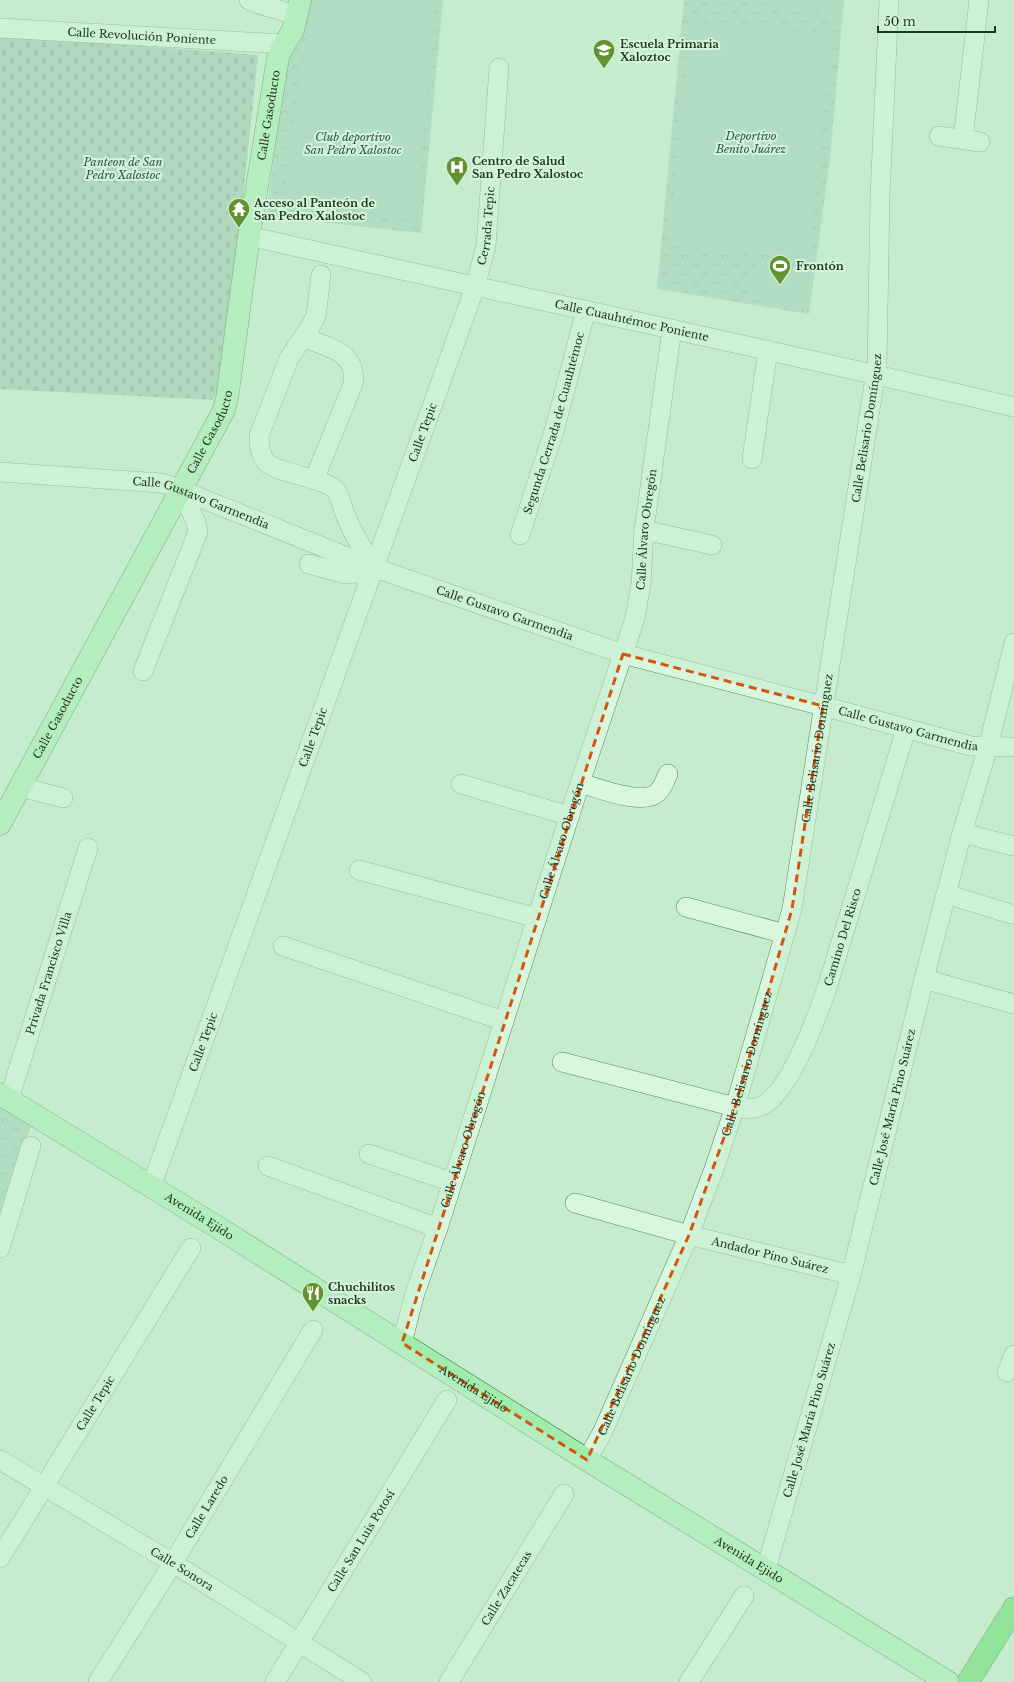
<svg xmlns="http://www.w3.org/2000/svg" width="1014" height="1682" font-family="'Libre Baskerville',serif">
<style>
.cemetery{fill:url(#cemetery-stones)}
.park{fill:url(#park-crowns)}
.pitch{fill:#99cab7}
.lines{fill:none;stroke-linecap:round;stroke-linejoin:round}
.minor-casing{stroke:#5c865d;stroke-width:20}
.major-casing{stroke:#325430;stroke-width:23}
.highway-casing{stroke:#325430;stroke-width:23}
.minor{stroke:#d8f7de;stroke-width:19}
.major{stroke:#9fedad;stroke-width:22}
.highway{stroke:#5ad760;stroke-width:22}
.marked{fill:none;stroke:#d4560e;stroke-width:3;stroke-dasharray:8 5;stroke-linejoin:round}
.labels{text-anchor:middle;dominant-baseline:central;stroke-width:4;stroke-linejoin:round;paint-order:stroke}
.street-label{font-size:11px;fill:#20371f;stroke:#d4f4db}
.poi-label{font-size:11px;font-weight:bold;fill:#20371f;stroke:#d4f4db;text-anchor:start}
.park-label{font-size:11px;font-style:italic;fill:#275347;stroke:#d4f4db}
</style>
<defs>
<pattern id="cemetery-stones" width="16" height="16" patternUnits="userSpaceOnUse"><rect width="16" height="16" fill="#98bfb0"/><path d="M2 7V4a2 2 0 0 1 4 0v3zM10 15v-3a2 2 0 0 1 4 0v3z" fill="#7c9c8f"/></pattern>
<pattern id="park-crowns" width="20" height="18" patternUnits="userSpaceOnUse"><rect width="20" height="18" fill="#99cab7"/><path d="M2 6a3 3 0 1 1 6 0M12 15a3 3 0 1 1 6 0" fill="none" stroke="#7ca594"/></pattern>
</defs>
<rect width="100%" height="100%" fill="#c5eccc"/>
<polygon class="cemetery" points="0,35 258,55 239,236 218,390 213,400 0,389"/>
<g class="park">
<polygon points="306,0 443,0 421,233 266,216 287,59 296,49"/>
<polygon points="684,0 844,0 830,158 809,314 657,289"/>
<polygon points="0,1103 32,1122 0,1233"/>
</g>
<g class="pitch">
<polygon points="315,0 435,0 416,218 283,199 307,38"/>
<polygon points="769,0 838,0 837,15 768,6"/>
<polygon points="691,22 832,35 806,259 669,245"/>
<polygon points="754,264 812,273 807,310 749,299"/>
</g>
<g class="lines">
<g class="minor-casing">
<g id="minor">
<polyline points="249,0 255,3 296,15"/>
<path id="s1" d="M 0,28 L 284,44"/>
<polyline points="939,136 980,142"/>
<polyline points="963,140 979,0"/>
<path id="s2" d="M 249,236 C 504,294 760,346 1014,407"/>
<path d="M 303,338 C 327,346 358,352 353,384 L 314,480"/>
<polyline points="752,459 768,350"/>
<path id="s3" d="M 0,472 L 161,483 L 171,486 L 375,568 L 623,654 L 823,706 L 971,746 L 1014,747"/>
<polyline points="644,530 712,545"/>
<path id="s4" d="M 520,535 L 555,428 L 586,310"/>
<path d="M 309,564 L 346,574 L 358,573 L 375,568 C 364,551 352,533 345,514 C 341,505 341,493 332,487 C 317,477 277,473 266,462 C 260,455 259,444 259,436 L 289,358 L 310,327 L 316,316 L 321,275"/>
<polyline points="143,671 198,532 196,522 181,490"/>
<path d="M 580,783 C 598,788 642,806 657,793 C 663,788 665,780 668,774"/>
<polyline points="461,784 570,816"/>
<polyline points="21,787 63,798"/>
<polyline points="962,833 1014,846"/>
<polyline points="359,870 537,918"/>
<polyline points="946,894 1014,915"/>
<polyline points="686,907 785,934"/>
<polyline points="283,946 504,1021"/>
<polyline points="924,979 1014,1004"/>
<path id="s5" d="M 562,1062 L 735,1107 C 743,1108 752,1110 759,1107 C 788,1097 816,1019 826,991 L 906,729"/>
<path id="s6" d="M 9,1099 L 88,848"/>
<polyline points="369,1154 452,1182"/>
<polyline points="268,1166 438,1228"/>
<path id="s7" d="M 151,1187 L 475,287 L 486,246 L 499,68"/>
<path id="s8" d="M 575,1203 L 689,1235 L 851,1275"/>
<polyline points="0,1248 31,1146"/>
<path id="s9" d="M 402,1343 L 415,1293 L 438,1228 L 580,783 L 635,618 L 641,584 L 644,530 L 672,329"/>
<polyline points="1007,1372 1014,1355"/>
<path id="s10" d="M 0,1460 L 173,1563 L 362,1682"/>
<path id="s11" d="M 587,1460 L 603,1431 L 689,1235 L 714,1169 L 735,1107 L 792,909 L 877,365 L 880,196 L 889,0"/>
<path id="s12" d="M 0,1558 L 191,1248"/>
<path id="s13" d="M 766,1569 L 851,1275 L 924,979 L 962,833 L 988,747 L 1014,643"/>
<path id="s14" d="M 98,1682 L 173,1563 L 313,1330"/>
<path id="s15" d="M 275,1682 L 447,1400"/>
<path id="s16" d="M 449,1682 L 564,1494"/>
<polyline points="689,1682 744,1596"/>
</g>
</g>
<g class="major-casing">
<g id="major">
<path id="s17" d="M 0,824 L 223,412 L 227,399 L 249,236 L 278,58 L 281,50 L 293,30 L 300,0"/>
<path id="s18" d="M 0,1094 L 214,1225 L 587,1460 L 948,1682"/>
</g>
</g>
<g class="highway-casing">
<polyline id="highway" points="968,1682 1014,1608"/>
</g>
<use href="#minor" class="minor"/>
<use href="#major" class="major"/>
<use href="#highway" class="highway"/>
</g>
<path d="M0 0H1014V1682H0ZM 623,654 L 823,706 L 792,909 L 735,1107 L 689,1235 L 587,1460 L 402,1343 Z" fill="#c5eccc" fill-opacity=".55" fill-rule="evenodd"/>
<path class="marked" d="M 623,654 L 823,706 L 792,909 L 735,1107 L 689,1235 L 587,1460 L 402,1343 Z"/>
<defs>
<g id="school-pin" transform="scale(1.15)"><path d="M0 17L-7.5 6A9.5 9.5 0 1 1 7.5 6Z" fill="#63922f" stroke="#d4f4db"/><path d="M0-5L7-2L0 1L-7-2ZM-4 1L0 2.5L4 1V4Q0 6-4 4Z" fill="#fff"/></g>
<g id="hospital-pin" transform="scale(1.15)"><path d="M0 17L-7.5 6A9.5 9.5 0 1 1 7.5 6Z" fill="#63922f" stroke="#d4f4db"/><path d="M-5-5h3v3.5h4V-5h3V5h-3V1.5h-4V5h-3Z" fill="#fff"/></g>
<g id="temple-pin" transform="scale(1.15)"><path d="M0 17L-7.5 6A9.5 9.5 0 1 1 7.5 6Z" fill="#63922f" stroke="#d4f4db"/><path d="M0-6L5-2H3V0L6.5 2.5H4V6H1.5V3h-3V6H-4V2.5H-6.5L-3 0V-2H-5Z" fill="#fff"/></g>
<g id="stadium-pin" transform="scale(1.15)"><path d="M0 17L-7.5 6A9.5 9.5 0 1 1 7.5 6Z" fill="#63922f" stroke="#d4f4db"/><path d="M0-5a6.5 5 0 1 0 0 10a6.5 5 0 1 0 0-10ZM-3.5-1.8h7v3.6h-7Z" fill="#fff"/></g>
<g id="restaurant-pin" transform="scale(1.15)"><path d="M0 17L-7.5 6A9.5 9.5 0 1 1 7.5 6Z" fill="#63922f" stroke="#d4f4db"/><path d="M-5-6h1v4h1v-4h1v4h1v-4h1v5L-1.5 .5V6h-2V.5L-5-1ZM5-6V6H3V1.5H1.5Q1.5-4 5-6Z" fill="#fff"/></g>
</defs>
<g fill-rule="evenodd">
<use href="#school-pin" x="604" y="50"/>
<use href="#hospital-pin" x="457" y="167"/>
<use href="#temple-pin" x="239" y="209"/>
<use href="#stadium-pin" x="780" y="266"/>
<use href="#restaurant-pin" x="313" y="1293"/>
</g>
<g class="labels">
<g class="street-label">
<text stroke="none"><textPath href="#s1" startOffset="142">Calle Revolución Poniente</textPath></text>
<text stroke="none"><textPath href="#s17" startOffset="769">Calle Gasoducto</textPath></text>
<text stroke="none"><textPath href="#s7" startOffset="1019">Cerrada Tepic</textPath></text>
<text stroke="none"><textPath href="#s2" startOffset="392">Calle Cuauhtémoc Poniente</textPath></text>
<text stroke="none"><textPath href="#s4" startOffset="117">Segunda Cerrada de Cuauhtémoc</textPath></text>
<text stroke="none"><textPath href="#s11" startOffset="1076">Calle Belisario Domínguez</textPath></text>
<text stroke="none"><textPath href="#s17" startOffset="445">Calle Gasoducto</textPath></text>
<text stroke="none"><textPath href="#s7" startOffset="802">Calle Tepic</textPath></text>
<text stroke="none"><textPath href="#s3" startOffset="205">Calle Gustavo Garmendia</textPath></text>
<text stroke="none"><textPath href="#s9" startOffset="851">Calle Álvaro Obregón</textPath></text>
<text stroke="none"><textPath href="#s3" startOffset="529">Calle Gustavo Garmendia</textPath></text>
<text stroke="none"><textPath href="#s17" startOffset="121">Calle Gasoducto</textPath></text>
<text stroke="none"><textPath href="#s3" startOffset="949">Calle Gustavo Garmendia</textPath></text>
<text stroke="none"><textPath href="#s7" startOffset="478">Calle Tepic</textPath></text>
<text stroke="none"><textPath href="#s11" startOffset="752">Calle Belisario Domínguez</textPath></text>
<text stroke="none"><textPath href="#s9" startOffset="527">Calle Álvaro Obregón</textPath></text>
<text stroke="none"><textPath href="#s5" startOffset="396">Camino Del Risco</textPath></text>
<text stroke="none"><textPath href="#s6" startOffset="132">Privada Francisco Villa</textPath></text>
<text stroke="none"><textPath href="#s7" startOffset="154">Calle Tepic</textPath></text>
<text stroke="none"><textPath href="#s11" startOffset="428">Calle Belisario Domínguez</textPath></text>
<text stroke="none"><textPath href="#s13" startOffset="479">Calle José María Pino Suárez</textPath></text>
<text stroke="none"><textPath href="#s9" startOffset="203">Calle Álvaro Obregón</textPath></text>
<text stroke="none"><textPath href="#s18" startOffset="234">Avenida Ejido</textPath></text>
<text stroke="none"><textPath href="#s8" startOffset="202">Andador Pino Suárez</textPath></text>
<text stroke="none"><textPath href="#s11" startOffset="104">Calle Belisario Domínguez</textPath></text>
<text stroke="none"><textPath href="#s18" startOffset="558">Avenida Ejido</textPath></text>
<text stroke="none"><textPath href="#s12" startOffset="182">Calle Tepic</textPath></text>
<text stroke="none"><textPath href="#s13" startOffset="155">Calle José María Pino Suárez</textPath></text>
<text stroke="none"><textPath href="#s14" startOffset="206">Calle Laredo</textPath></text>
<text stroke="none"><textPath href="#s15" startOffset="165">Calle San Luis Potosí</textPath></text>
<text stroke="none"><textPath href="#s18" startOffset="882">Avenida Ejido</textPath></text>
<text stroke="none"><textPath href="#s10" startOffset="212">Calle Sonora</textPath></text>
<text stroke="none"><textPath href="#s16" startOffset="110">Calle Zacatecas</textPath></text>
</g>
<g class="poi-label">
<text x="620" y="44">Escuela Primaria<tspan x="620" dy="13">Xaloztoc</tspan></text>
<text x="472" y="161">Centro de Salud<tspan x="472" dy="13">San Pedro Xalostoc</tspan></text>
<text x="254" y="203">Acceso al Panteón de<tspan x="254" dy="13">San Pedro Xalostoc</tspan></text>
<text x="796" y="266">Frontón</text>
<text x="328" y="1287">Chuchilitos<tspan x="328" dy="13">snacks</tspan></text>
</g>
<g class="park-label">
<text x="751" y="136">Deportivo<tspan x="751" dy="13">Benito Juárez</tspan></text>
<text x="353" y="137">Club deportivo<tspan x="353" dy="13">San Pedro Xalostoc</tspan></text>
<text x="123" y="162">Panteon de San<tspan x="123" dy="13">Pedro Xalostoc</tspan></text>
</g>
</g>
<path d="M878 26v6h117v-6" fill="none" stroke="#20371f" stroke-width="2"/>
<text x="884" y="26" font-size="12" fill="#20371f" stroke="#d4f4db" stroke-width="3" paint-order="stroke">50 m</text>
</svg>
